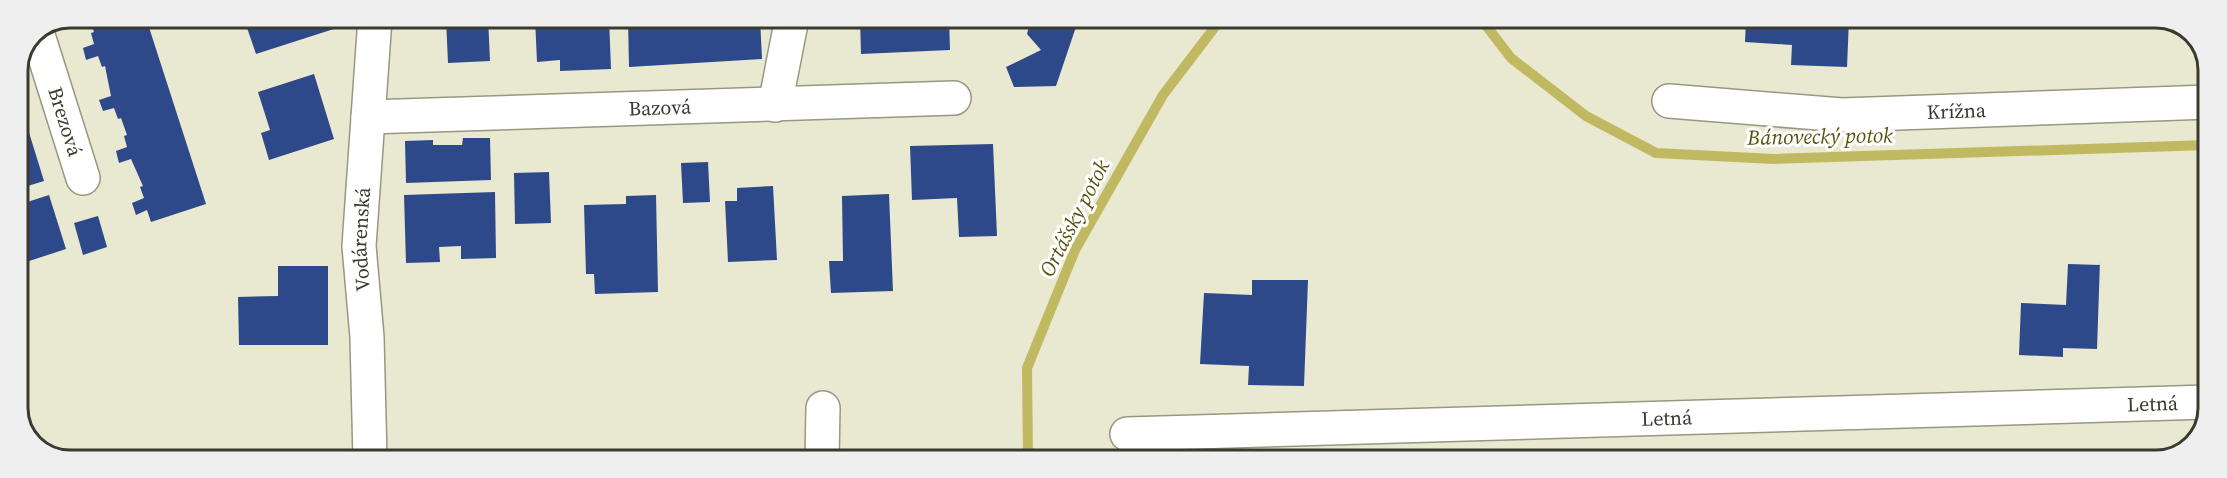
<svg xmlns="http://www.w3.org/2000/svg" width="2227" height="478" font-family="'Source Serif 4',serif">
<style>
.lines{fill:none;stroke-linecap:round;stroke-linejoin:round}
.stream{stroke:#c1b961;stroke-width:10}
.building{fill:#2e4989}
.minor-casing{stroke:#989781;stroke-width:36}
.minor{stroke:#fff;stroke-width:33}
.labels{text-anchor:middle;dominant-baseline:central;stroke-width:6;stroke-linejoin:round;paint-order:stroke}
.street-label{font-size:20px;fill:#3b3a31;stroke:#fff}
.water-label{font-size:21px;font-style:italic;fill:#57510d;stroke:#fff}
.rim{fill:none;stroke:#3b3a31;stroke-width:3}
</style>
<rect width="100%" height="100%" fill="#e9e8d0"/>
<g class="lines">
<g class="stream">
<polyline points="1481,19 1511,58 1586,116 1656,153 1773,159 2208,145"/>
<polyline points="1028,459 1027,368 1075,250 1163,95 1221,19"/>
</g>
</g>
<g class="building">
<polygon points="89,18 146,18 206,204 151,222 147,210 136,215 132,203 144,198 140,187 143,186 131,159 119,163 116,151 127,147 124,136 127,135 121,118 118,119 114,108 103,111 99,100 111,96 105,66 102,67 98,56 86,60 83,48 94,44 91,33 94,32"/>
<polygon points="259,18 337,18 340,27 256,54 245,22"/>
<polygon points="446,18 488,18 490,61 448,63"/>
<polygon points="535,18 609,18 611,69 560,71 560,60 537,62"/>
<polygon points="628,18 760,18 762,59 629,67"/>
<polygon points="860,18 949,18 950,50 861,54"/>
<polygon points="1031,18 1079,18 1056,86 1014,87 1006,67 1041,50 1027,34"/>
<polygon points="1746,19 1849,19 1847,67 1791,65 1792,45 1745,42"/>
<polygon points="314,74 334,139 269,160 261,133 270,130 258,92"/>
<polygon points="27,126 44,181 18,189 18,129"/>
<polygon points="463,138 490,138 491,180 406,183 405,141 433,140 433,145 462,145"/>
<polygon points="993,144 997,236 959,237 957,198 912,200 910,146"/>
<polygon points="708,162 710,202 683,203 681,163"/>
<polygon points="549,172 551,223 515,224 514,173"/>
<polygon points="773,186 777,260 728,262 725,201 737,201 737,188"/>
<polygon points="495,192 496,258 461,259 461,246 439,247 440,262 406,263 404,195"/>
<polygon points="889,194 893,291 831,293 829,261 843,261 842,196"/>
<polygon points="49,195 66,249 23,263 21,258 18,258 18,205"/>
<polygon points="656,195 658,292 595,294 594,274 586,274 584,205 626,204 626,196"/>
<polygon points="98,216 107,247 83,255 74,223"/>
<polygon points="2100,261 2097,349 2063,348 2063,357 2019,355 2021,303 2066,305 2068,264 2100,265"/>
<polygon points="278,266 328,266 328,345 239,345 238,297 278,296"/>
<polygon points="1252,280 1308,280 1304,386 1248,385 1249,366 1200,364 1204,293 1252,295"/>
</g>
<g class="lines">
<g class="minor-casing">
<g id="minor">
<path id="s1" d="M 37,32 L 83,178"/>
<path id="s2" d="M 1669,101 L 1842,115 L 2209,102"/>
<polyline points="775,105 792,18"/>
<path id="s3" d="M 368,117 L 954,98"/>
<path id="s4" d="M 1127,434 L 2208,402"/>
<path id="s5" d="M 370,459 L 367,337 L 359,246 L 375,18"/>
<polyline points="822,459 823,408"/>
</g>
</g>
<use href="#minor" class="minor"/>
</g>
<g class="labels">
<g class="street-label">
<text stroke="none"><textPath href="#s3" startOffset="292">Bazová</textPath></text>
<text stroke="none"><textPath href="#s2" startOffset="288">Krížna</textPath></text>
<text stroke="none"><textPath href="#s1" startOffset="94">Brezová</textPath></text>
<text stroke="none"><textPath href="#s5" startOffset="220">Vodárenská</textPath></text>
<text stroke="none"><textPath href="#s4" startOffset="1026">Letná</textPath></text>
<text stroke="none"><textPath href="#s4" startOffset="540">Letná</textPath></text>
</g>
<g class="water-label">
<text transform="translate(1820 136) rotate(-1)">Bánovecký potok</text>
<text transform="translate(1074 218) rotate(-63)">Ortášsky potok</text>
</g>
</g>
<path d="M0 0H2227V478H0ZM70 28H2156A42 42 0 0 1 2198 70V408A42 42 0 0 1 2156 450H70A42 42 0 0 1 28 408V70A42 42 0 0 1 70 28Z" fill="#efefef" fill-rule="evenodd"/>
<path class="rim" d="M70 28H2156A42 42 0 0 1 2198 70V408A42 42 0 0 1 2156 450H70A42 42 0 0 1 28 408V70A42 42 0 0 1 70 28Z"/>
</svg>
